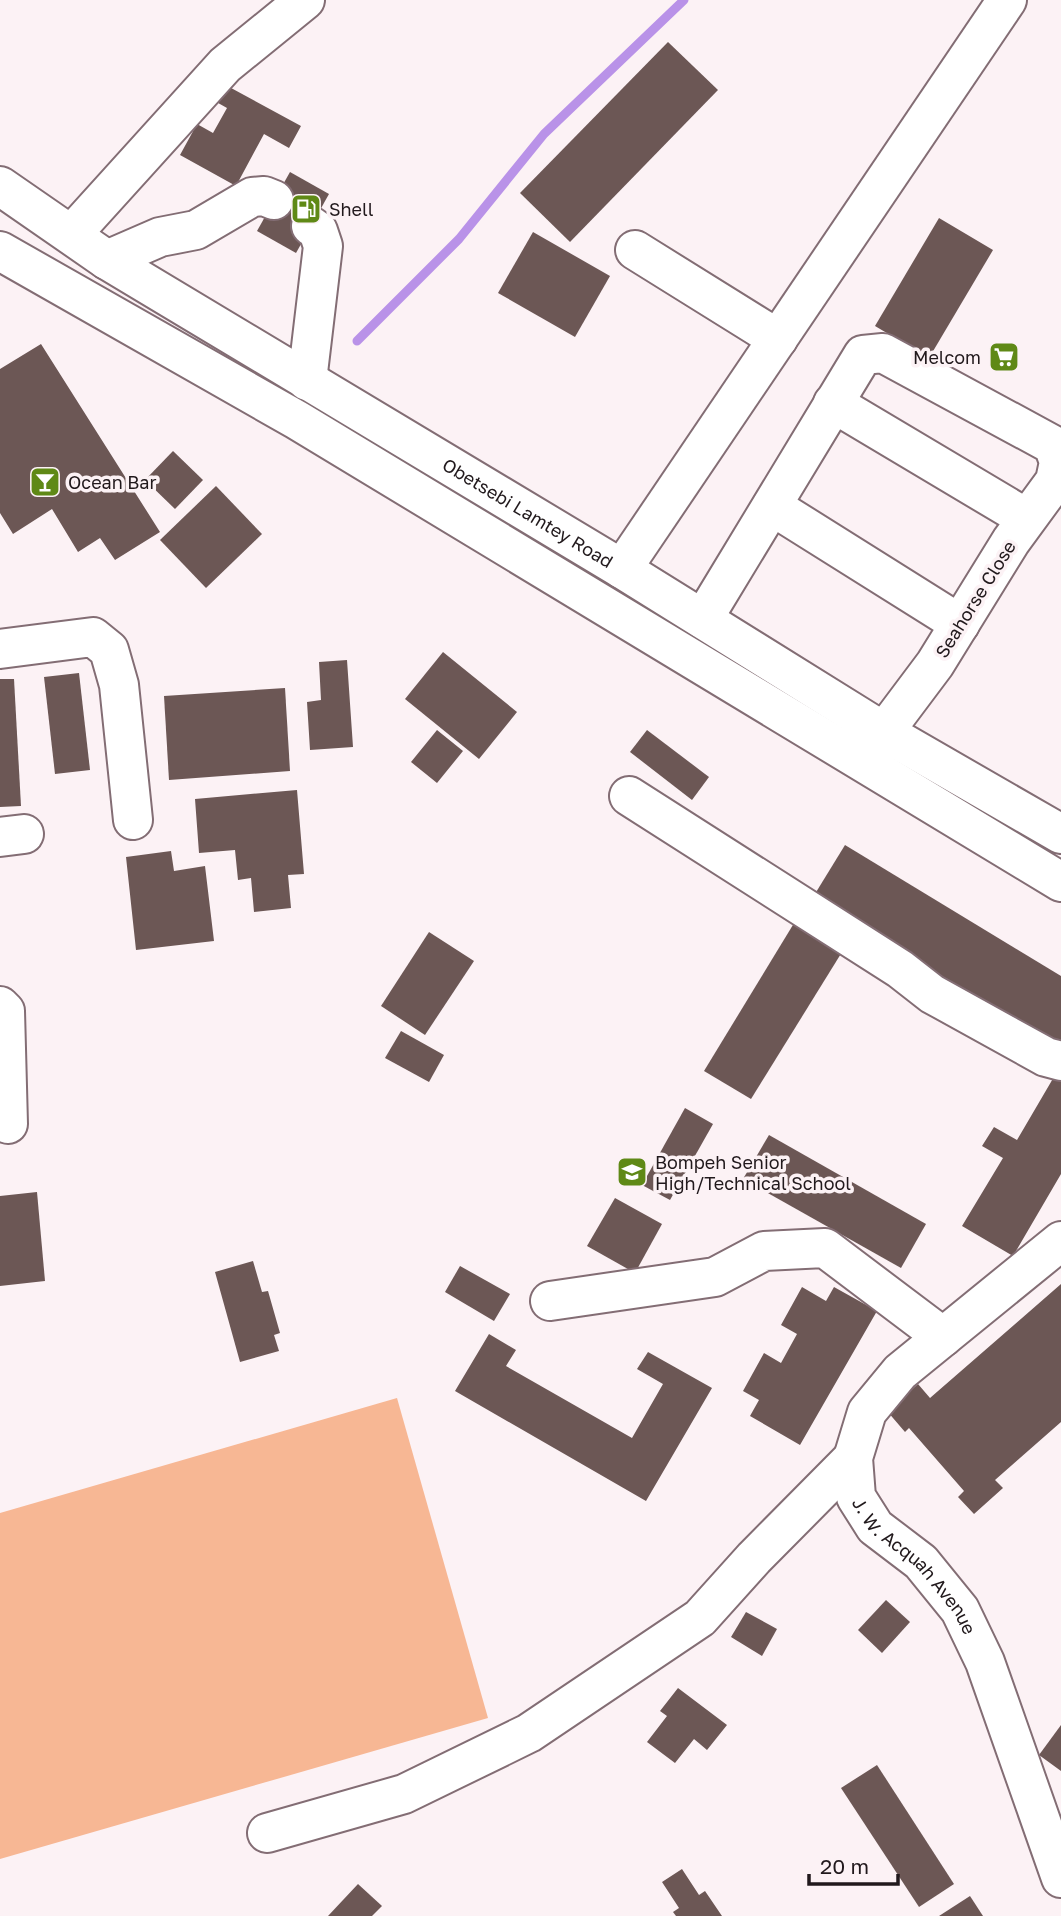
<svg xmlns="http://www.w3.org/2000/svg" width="1061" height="1916" font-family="'Golos Text',sans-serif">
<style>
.green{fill:#f7b794}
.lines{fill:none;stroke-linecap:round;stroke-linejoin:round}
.stream{stroke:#b992e8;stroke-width:9}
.building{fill:#6c5755}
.minor-casing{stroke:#836d74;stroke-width:42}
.major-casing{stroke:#836d74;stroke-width:42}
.minor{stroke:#fff;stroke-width:38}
.major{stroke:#fff;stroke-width:38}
.labels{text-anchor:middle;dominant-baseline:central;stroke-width:7;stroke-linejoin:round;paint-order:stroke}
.poi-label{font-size:18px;fill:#21191c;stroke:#fcf2f5;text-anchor:start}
.street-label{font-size:18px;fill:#21191c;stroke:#fcf2f5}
</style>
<rect width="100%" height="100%" fill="#fcf2f5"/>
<polygon class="green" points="397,1398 488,1718 0,1859 0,1513"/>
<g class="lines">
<polyline class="stream" points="357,341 459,239 544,134 684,0"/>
</g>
<g class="building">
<polygon points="668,42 718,90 570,242 520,193"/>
<polygon points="220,82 301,126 289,148 264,134 236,186 180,155 197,124 213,133 227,108 211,99"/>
<polygon points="290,172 329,194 296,253 257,231"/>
<polygon points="939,218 993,250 929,358 875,326"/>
<polygon points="533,232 610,276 575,337 498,293"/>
<polygon points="41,344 160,532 115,560 100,538 78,552 52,509 13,534 0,513 0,369"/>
<polygon points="173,451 203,480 175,509 145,480"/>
<polygon points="216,486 262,534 206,588 160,540"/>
<polygon points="443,652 517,712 479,759 405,699"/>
<polygon points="347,660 353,747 310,750 307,702 321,700 319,662"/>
<polygon points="79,673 90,770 55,774 44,677"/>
<polygon points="0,679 14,679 21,806 0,807"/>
<polygon points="285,688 290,771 169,780 164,696"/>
<polygon points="437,730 463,751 437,783 411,762"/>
<polygon points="647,730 709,777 692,800 630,752"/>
<polygon points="297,790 304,874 288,875 291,908 254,912 251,878 238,880 235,850 199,853 195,799"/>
<polygon points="845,845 1061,976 1061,1053 810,902"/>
<polygon points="171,851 174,871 205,866 214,941 136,950 126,857"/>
<polygon points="799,915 847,944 751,1099 704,1071"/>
<polygon points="429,932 474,961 425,1035 381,1006"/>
<polygon points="401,1031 444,1055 429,1082 385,1058"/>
<polygon points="1058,1070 1061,1072 1061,1174 1013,1256 962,1226 1003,1158 982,1146 994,1127 1017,1140"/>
<polygon points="685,1108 713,1124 670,1200 642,1185"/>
<polygon points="769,1135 926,1224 901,1268 743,1179"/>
<polygon points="37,1192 45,1281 0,1286 0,1196"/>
<polygon points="615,1198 662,1224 635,1273 587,1246"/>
<polygon points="253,1261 262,1292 268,1291 280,1333 274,1335 279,1351 240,1362 215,1272"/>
<polygon points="460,1266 510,1294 494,1321 445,1292"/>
<polygon points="1061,1284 1061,1422 995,1480 1003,1488 974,1514 958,1497 964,1491 909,1428 905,1432 887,1411 918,1384 930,1398"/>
<polygon points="802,1287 826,1301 834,1287 877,1311 800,1445 750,1416 759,1400 743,1391 764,1353 781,1363 797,1334 781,1325"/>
<polygon points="489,1334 516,1350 506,1366 632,1438 663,1384 637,1369 648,1352 712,1388 646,1501 455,1391"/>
<polygon points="886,1600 910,1622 882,1653 858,1630"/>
<polygon points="746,1612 777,1629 762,1656 731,1637"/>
<polygon points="678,1688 727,1725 707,1750 694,1739 675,1763 647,1742 667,1716 660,1711"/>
<polygon points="1061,1725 1061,1771 1039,1755"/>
<polygon points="877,1765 954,1884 919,1907 841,1788"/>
<polygon points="682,1869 699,1895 705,1891 722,1916 676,1916 673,1912 679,1908 662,1882"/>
<polygon points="358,1884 382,1906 372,1916 328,1916"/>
<polygon points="970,1896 983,1916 939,1916"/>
</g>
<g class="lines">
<g class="minor-casing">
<g id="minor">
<polyline points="72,234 225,65 305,0"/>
<polyline points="635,250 778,339"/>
<polyline points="107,260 160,237 196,230 252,197 264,196 274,200"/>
<polyline points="307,381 323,246 318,231 311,226"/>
<polyline points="833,403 1026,518"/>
<polyline points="772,506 960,624"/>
<polyline points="622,569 1007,0"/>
<polyline points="703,619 863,355 883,353 1053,445 1059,462 1055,481 1011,541 935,664 884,732"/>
<polyline points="0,649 93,637 109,650 119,685 133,820"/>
<polyline points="629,796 900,969 932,994 1046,1057 1061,1061"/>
<polyline points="0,837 24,834"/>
<polyline points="0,1006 5,1011 8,1124"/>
<path id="s1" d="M 1061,1241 L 900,1372 L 867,1412 L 853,1458 L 856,1497 L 875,1527 L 921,1562 L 960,1610 L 985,1662 L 1061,1878"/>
<polyline points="550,1301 715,1277 764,1251 825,1248 943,1337"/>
<polyline points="267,1833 404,1794 529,1733 700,1618 754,1558 853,1458"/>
</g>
</g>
<g class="major-casing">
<g id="major">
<path id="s2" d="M 0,186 L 107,260 L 622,569 L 884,732 L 1061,834"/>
<polyline points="0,251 297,420 1061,882"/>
</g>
</g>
<use href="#minor" class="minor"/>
<use href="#major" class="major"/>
</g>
<defs>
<g id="fuel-square" transform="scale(1.575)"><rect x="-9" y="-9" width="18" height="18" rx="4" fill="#5f8916" stroke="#fcf2f5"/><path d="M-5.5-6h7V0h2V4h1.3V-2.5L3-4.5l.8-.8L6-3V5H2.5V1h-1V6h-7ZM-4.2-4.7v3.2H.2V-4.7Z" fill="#fff"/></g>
<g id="supermarket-square" transform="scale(1.575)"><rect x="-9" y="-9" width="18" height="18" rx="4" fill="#5f8916" stroke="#fcf2f5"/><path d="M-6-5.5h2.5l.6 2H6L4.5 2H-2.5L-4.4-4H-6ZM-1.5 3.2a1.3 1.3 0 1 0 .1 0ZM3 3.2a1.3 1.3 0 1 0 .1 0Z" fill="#fff"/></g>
<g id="bar-square" transform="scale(1.575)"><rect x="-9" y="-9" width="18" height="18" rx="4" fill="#5f8916" stroke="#fcf2f5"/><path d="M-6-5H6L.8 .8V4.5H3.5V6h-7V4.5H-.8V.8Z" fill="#fff"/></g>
<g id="school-square" transform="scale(1.575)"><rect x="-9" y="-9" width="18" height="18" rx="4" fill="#5f8916" stroke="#fcf2f5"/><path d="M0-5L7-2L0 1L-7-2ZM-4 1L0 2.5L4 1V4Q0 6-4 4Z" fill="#fff"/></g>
</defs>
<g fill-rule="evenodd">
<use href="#fuel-square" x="306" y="209"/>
<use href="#supermarket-square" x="1004" y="357"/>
<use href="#bar-square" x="45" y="482"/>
<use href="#school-square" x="632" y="1172"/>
</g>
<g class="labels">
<g class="poi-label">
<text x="329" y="209">Shell</text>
<text x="981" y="357" text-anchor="end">Melcom</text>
<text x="68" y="482">Ocean Bar</text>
<text x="655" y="1162">Bompeh Senior<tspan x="655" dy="21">High/Technical School</tspan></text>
</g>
<g class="street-label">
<text stroke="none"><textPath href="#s2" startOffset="621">Obetsebi Lamtey Road</textPath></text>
<text transform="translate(975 599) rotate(-58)">Seahorse Close</text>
<text stroke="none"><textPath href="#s1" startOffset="438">J. W. Acquah Avenue</textPath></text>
</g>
</g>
<path d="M809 1874v10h89v-10" fill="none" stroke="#21191c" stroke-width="3.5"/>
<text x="820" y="1874" font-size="21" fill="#21191c" stroke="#fcf2f5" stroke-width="5" paint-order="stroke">20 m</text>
</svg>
